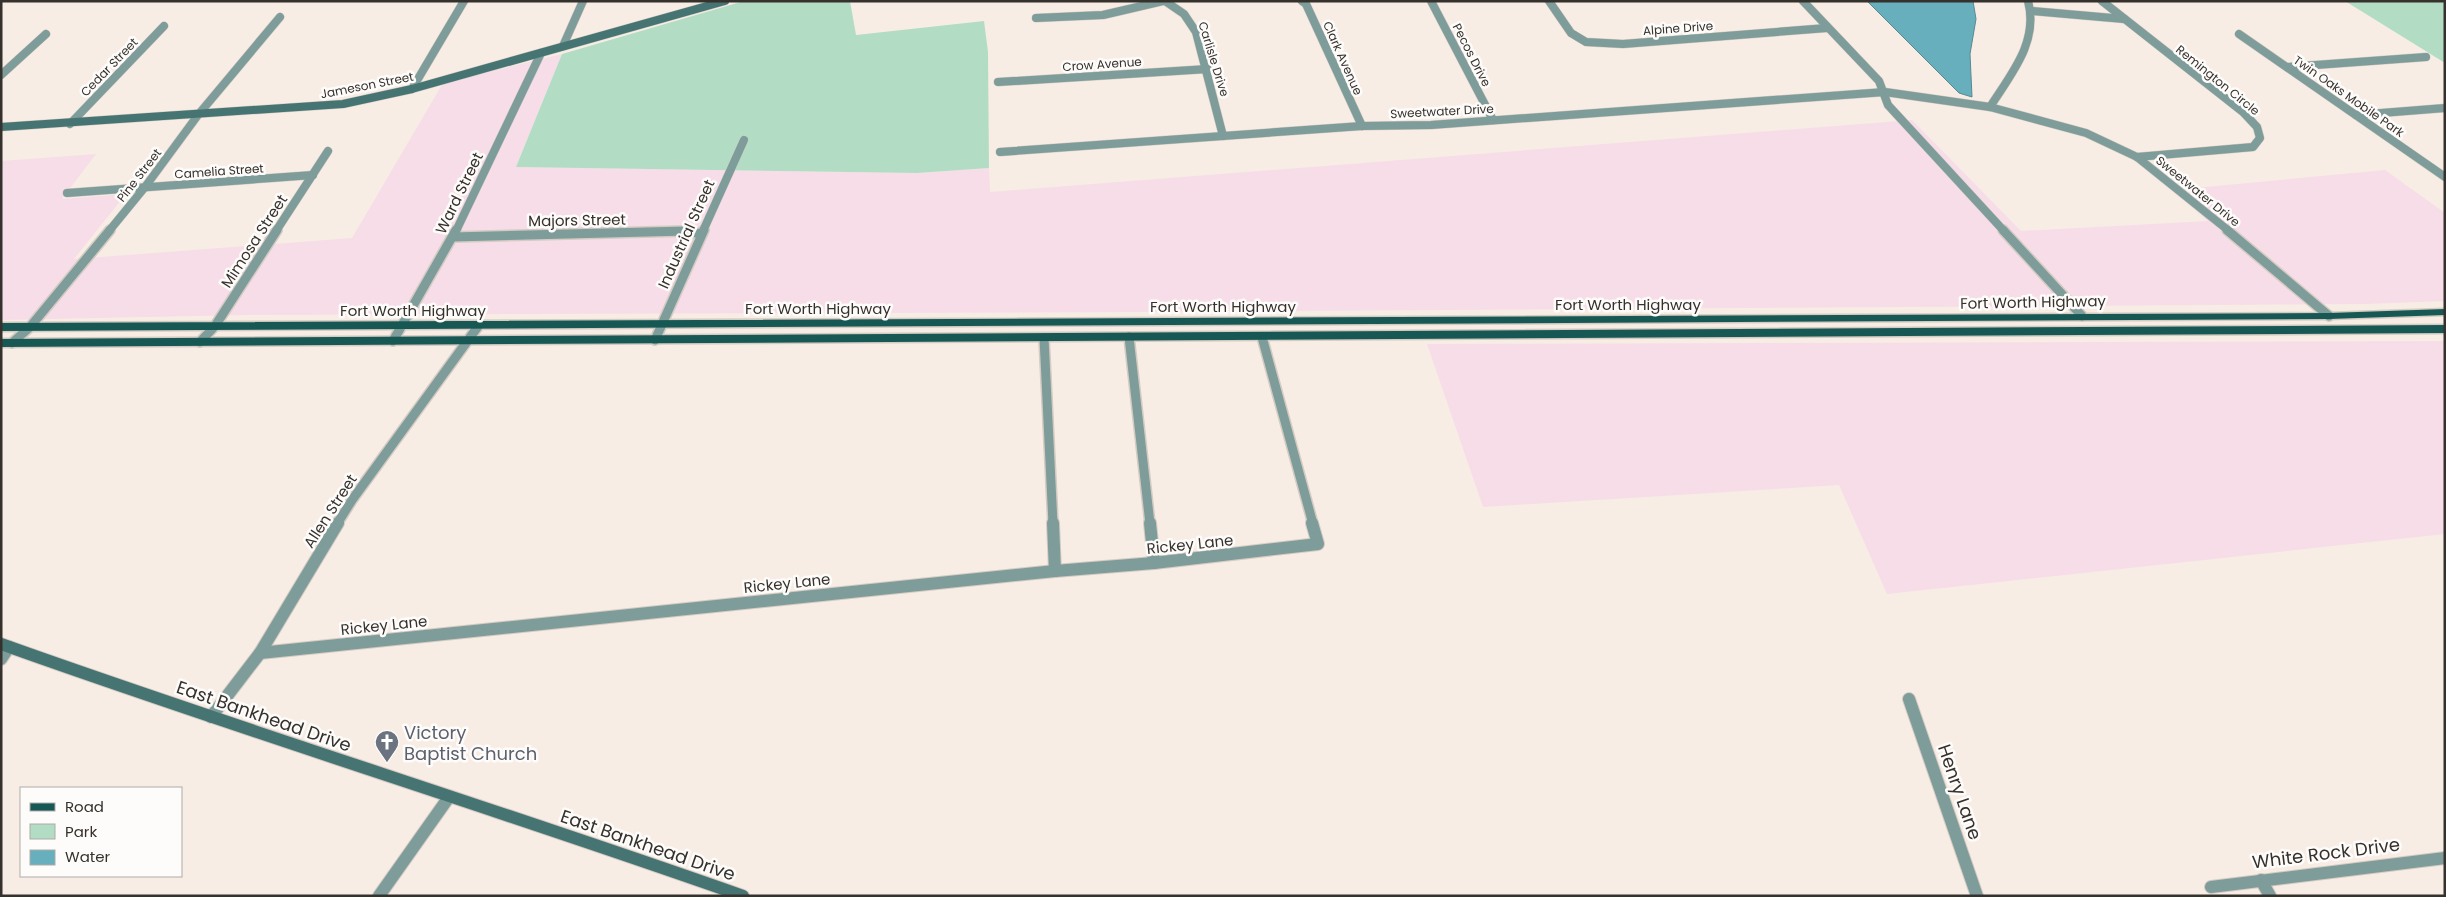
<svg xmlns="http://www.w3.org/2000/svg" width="2446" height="897" font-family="Poppins,sans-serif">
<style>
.commercial{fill:#f6dde8}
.green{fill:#b2ddc4}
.water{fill:#67afbd;stroke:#588992}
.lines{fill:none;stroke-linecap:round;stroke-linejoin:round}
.street-far2-casing{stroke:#d4cbc3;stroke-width:9}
.street-far1-casing{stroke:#d4cbc3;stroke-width:12}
.street-casing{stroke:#d4cbc3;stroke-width:14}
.secondary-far1-casing{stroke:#d4cbc3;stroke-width:9}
.secondary-casing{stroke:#d4cbc3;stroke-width:14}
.primary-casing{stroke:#d4cbc3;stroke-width:3}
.street-far2{stroke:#7e9c9a;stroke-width:8}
.street-far1{stroke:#7e9c9a;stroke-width:9}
.street{stroke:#7e9c9a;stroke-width:12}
.secondary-far1{stroke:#467472;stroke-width:8}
.secondary{stroke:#467472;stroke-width:12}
.primary{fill:#175855;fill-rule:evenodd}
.labels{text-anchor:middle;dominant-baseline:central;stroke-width:5;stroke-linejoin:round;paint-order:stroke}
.far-street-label{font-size:12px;fill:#35312d;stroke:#fefcfa}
.street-label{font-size:15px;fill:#35312d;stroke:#fefcfa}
.near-street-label{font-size:18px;fill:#35312d;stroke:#fefcfa}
.near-worship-label{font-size:18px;fill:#5b616d;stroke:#fefcfa;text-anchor:start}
</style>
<rect width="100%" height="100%" fill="#f7ede4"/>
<g class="commercial">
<polygon points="562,54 516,167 917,173 989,168 990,192 1912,120 2021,231 2208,221 2173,190 2385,170 2445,213 2445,301 2366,304 1130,312 244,315 1,320 1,161 96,154 62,199 126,194 74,259 352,238 443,83"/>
<polygon points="2445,341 2445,534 1887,594 1839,485 1483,507 1427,344"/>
</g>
<g class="green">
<polygon points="744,1 850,1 856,35 984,21 988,52 989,168 917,173 516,167 562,54"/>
<polygon points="2345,1 2445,1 2445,63"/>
</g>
<polygon class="water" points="1867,1 1973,1 1976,19 1970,54 1972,97 1959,93"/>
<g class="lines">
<g class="street-far2-casing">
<g id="street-far2">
<polyline points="1165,1 1184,14 1196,32 1223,136"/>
<polyline points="1302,1 1306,4 1362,126"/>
<polyline points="1431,1 1493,120"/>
<polyline points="1549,1 1571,33 1586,42 1623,44 1827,28"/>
<polyline points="1803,1 1879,81 1888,105 2004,231"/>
<polyline points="2102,1 2243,112 2257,127 2260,138 2253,147 2137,157"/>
<polyline points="2032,11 2124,19"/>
<polyline points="1036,18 1103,15 1163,1"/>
<polyline points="2239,34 2445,177"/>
<polyline points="563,46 583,1"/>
<polyline points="2288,67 2426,57"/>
<polyline points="1,75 46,34"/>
<polyline points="998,82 1208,69"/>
<polyline points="412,89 464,1"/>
<path d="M 1990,107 C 2011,74 2039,42 2028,1"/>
<polyline points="2356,115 2445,108"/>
<polyline points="70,124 164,26"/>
<polyline points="1000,152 1362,126 1431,125 1885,92 1990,107 2086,133 2137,157 2229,231"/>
<polyline points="67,193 313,175"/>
<polyline points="109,231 145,187 198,115 280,17"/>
<polyline points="276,231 328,151"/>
<polyline points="456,231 541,53"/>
<polyline points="683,231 686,231"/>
<polyline points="703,231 744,140"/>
</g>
</g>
<g class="street-far1-casing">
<g id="street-far1">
<polyline points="2003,230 2082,316"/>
<polyline points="2227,230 2329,316"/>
<polyline points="453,237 686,231 701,234"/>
<polyline points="1129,337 1150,524"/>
<polyline points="1262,337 1313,524"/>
<polyline points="1044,338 1053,524"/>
<polyline points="655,340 704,230"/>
<polyline points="393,341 456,230"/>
<polyline points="200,342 215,326 277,230"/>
<polyline points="12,343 30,327 110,230"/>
<polyline points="337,524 352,500 479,325"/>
</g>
</g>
<g class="street-casing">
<g id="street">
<polyline points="1053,523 1055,571"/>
<polyline points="1150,523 1154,563"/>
<polyline points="260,653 1055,571 1154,563 1318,544 1312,523"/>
<polyline points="1,659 9,647"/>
<polyline points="1909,699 1977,896"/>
<polyline points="211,717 260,653 338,523"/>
<polyline points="2261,880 2270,896"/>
<polyline points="2211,887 2445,858"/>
<polyline points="379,896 449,797"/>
</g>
</g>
<g class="secondary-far1-casing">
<polyline id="secondary-far1" points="1,127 343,104 412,89 725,1"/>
</g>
<g class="secondary-casing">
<path id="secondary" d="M 1,644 C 247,732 497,809 743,896"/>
</g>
<g class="primary-casing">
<g id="primary">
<polygon points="2445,309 2445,315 2329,319 1,331 1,323 2329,313"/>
<polygon points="2445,325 2445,333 1,347 1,339"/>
</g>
</g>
<use href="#street-far2" class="street-far2"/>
<use href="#street-far1" class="street-far1"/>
<use href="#street" class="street"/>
<use href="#secondary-far1" class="secondary-far1"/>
<use href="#secondary" class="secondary"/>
<use href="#primary" class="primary"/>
</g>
<defs>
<g id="church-pin" transform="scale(1.25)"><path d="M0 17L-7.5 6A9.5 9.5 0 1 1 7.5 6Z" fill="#6b7280" stroke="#fefcfa"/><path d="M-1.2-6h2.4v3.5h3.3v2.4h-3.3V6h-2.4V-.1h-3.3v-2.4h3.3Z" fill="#fff"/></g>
</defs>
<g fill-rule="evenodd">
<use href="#church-pin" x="387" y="742"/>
</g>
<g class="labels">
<g class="far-street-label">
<text transform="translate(1678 28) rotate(-4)">Alpine Drive</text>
<text transform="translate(1472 55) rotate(63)">Pecos Drive</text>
<text transform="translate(1343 58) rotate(66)">Clark Avenue</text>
<text transform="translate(1214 59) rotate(73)">Carlisle Drive</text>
<text transform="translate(1102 64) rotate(-4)">Crow Avenue</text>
<text transform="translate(109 67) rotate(-46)">Cedar Street</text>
<text transform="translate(2218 80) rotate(39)">Remington Circle</text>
<text transform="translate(367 85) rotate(-11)">Jameson Street</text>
<text transform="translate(2349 96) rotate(35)">Twin Oaks Mobile Park</text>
<text transform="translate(1442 111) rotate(-3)">Sweetwater Drive</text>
<text transform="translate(219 171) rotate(-4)">Camelia Street</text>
<text transform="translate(139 175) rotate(-52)">Pine Street</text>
<text transform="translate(2198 191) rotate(39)">Sweetwater Drive</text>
</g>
<g class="street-label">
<text transform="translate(459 193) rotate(-64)">Ward Street</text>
<text transform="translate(577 220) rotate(-1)">Majors Street</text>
<text transform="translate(686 234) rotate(-66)">Industrial Street</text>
<text transform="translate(254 241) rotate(-57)">Mimosa Street</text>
<text transform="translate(2033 302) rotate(-1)">Fort Worth Highway</text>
<text x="1628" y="304">Fort Worth Highway</text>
<text x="1223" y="306">Fort Worth Highway</text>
<text x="818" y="308">Fort Worth Highway</text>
<text x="413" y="310">Fort Worth Highway</text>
<text transform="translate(330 511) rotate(-57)">Allen Street</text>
<text transform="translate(1190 544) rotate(-6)">Rickey Lane</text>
<text transform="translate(787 583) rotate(-6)">Rickey Lane</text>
<text transform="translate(384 625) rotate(-6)">Rickey Lane</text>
</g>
<g class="near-street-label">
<text transform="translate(264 716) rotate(19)">East Bankhead Drive</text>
<text transform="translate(1960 792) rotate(71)">Henry Lane</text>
<text transform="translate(648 845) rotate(19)">East Bankhead Drive</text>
<text transform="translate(2326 853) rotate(-7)">White Rock Drive</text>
</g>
<g class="near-worship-label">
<text x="404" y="732">Victory<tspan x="404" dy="21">Baptist Church</tspan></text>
</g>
</g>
<rect width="2446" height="897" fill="none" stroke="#35312d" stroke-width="5"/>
<rect x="20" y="787" width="162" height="90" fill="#fefcfa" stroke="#aeaba8"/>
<rect x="30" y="803" width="25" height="8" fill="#175855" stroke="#aeaba8"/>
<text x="65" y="812" font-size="15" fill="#35312d">Road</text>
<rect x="30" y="824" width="25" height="15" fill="#b2ddc4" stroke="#aeaba8"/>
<text x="65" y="837" font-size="15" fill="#35312d">Park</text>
<rect x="30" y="850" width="25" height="15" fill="#67afbd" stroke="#aeaba8"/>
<text x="65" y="862" font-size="15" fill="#35312d">Water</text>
</svg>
